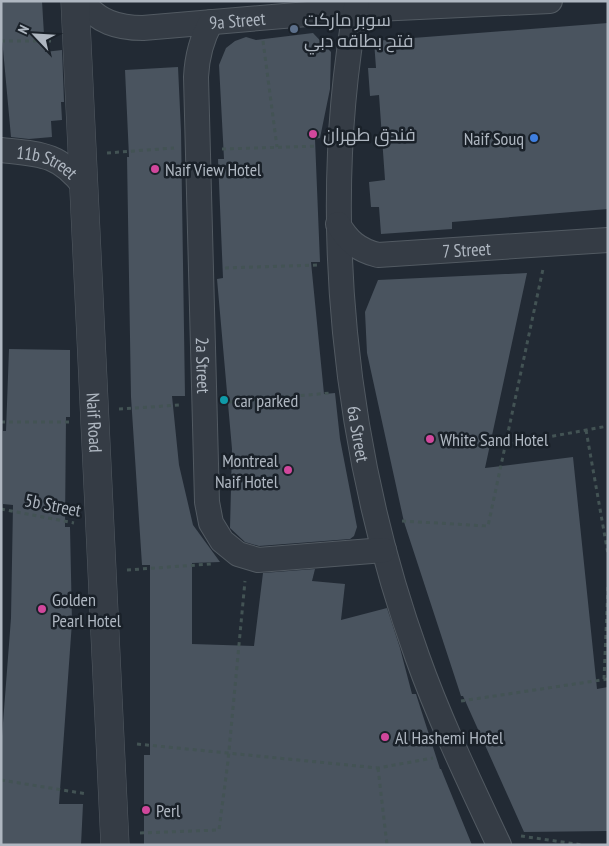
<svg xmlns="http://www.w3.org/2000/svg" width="609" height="846" font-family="'PT Sans Narrow',Cairo,sans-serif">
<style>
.building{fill:#4a545f}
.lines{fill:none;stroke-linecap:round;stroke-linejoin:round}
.minor-casing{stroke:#525a62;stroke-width:26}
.tertiary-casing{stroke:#525a62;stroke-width:29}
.path{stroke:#435354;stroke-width:3;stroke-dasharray:4 4;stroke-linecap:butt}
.minor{stroke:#353c45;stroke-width:24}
.tertiary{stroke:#353c45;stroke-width:28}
.service-dot{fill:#5c6f8a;stroke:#1a2129;stroke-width:2}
.hotel-dot{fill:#d1479c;stroke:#1a2129;stroke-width:2}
.shop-dot{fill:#3f7fe0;stroke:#1a2129;stroke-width:2}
.culture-dot{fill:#0f9aa8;stroke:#1a2129;stroke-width:2}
.labels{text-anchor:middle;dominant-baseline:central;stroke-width:5;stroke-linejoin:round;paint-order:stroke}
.poi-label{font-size:18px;fill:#afb7c1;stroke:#1a2129;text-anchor:start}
.street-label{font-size:18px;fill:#afb7c1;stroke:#1a2129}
</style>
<rect width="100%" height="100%" fill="#222a34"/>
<g class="building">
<polygon points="1,1 42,1 45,52 62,50 64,102 61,102 62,120 51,121 52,137 29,139 11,137 1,27"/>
<polygon points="608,23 608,209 452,222 452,229 381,234 379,207 371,207 369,182 385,180 379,95 370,96 368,68 376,68 374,41"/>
<polygon points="313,33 331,52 330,89 320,138 315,139 320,262 311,262 324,394 335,393 340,439 357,527 354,536 350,539 259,546 245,542 230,528 232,449 217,279 223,278 218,159 224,159 219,65 226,48 235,41 246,37 256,40"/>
<polygon points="178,67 181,131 185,396 172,396 179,465 193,525 220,562 192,563 192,644 254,646 263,573 315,569 312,581 345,584 341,620 387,608 400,648 412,694 416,694 440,769 441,769 472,845 144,845 144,755 150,755 150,565 142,565 131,397 127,157 129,157 125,70"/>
<polygon points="527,273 485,468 573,457 597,689 608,687 608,831 524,832 463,696 461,696 404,522 367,353 365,312 378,280"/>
<polygon points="9,349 70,350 70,417 66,417 65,527 70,527 72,622 59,804 83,804 81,845 1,845 1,749 11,618 13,505 3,504 3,431 6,431"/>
</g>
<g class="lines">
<g class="minor-casing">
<g id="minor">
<path id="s1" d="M 82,1 C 98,22 118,28 143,28 L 355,10 L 550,1"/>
<path id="s2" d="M 357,1 C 318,214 344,453 417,656 C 440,721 470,783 499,845"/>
<path id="s3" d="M 211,22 C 201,40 197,56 196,77 L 207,502 L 211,523 L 222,541 L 238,554 L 258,560 L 384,550"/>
<path id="s4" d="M 1,150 C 39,154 59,153 84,186"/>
<path id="s5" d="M 338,224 C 348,241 358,250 378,255 L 608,240"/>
</g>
</g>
<g class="tertiary-casing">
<g id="tertiary">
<path id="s6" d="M 75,1 L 115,845"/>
</g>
</g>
<g class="path">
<polyline points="1,41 51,41"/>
<polyline points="263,41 277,147"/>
<polyline points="222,149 318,146"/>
<polyline points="107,153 174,148"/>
<polyline points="225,268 318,265"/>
<polyline points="229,402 330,393"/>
<polyline points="119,409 180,405"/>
<polyline points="1,422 71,422"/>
<polyline points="586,430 608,554"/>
<polyline points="505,445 608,426"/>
<polyline points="1,509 74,523"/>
<polyline points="402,521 488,526 543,269"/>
<polyline points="127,570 211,564"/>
<polyline points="604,679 608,586"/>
<polyline points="461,701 608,679"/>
<polyline points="137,744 378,768 433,758"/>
<polyline points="378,768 387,845"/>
<polyline points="1,780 87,794"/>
<polyline points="140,833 219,830 228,761 245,581"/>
<polyline points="521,836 583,845"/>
</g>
<use href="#minor" class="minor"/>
<use href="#tertiary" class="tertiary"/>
</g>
<circle class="service-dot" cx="294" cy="29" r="5"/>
<g class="hotel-dot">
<circle cx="313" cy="134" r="5"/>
<circle cx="155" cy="169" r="5"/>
<circle cx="430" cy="439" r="5"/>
<circle cx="288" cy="470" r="5"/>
<circle cx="42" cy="609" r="5"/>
<circle cx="385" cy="737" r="5"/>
<circle cx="146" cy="810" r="5"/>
</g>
<circle class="shop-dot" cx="534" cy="138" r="5"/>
<circle class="culture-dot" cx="224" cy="400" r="5"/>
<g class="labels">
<g class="poi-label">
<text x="304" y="19">سوبر ماركت<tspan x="304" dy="21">فتح بطاقه دبي</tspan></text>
<text x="323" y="134">فندق طهران</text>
<text x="524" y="138" text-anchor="end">Naif Souq</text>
<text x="165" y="169">Naif View Hotel</text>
<text x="234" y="400">car parked</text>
<text x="440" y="439">White Sand Hotel</text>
<text x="278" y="460" text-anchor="end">Montreal<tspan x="278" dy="21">Naif Hotel</tspan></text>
<text x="52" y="599">Golden<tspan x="52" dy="21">Pearl Hotel</tspan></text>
<text x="395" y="737">Al Hashemi Hotel</text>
<text x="156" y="810">Perl</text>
</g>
<g class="street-label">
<text stroke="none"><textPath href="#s1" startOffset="164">9a Street</textPath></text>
<text stroke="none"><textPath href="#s4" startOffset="48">11b Street</textPath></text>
<text stroke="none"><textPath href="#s5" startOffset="141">7 Street</textPath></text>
<text stroke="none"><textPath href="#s3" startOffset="346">2a Street</textPath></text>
<text stroke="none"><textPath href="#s6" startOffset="422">Naif Road</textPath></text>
<text stroke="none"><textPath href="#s2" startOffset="435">6a Street</textPath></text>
<text transform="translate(53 505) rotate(11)">5b Street</text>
</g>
</g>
<rect width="609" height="846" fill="none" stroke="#afb7c1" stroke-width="5"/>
<g transform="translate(35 35) rotate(295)" stroke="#1a2129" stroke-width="4" paint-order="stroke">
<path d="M0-4L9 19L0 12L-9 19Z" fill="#afb7c1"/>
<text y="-8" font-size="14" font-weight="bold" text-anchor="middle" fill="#afb7c1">N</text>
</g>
</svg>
